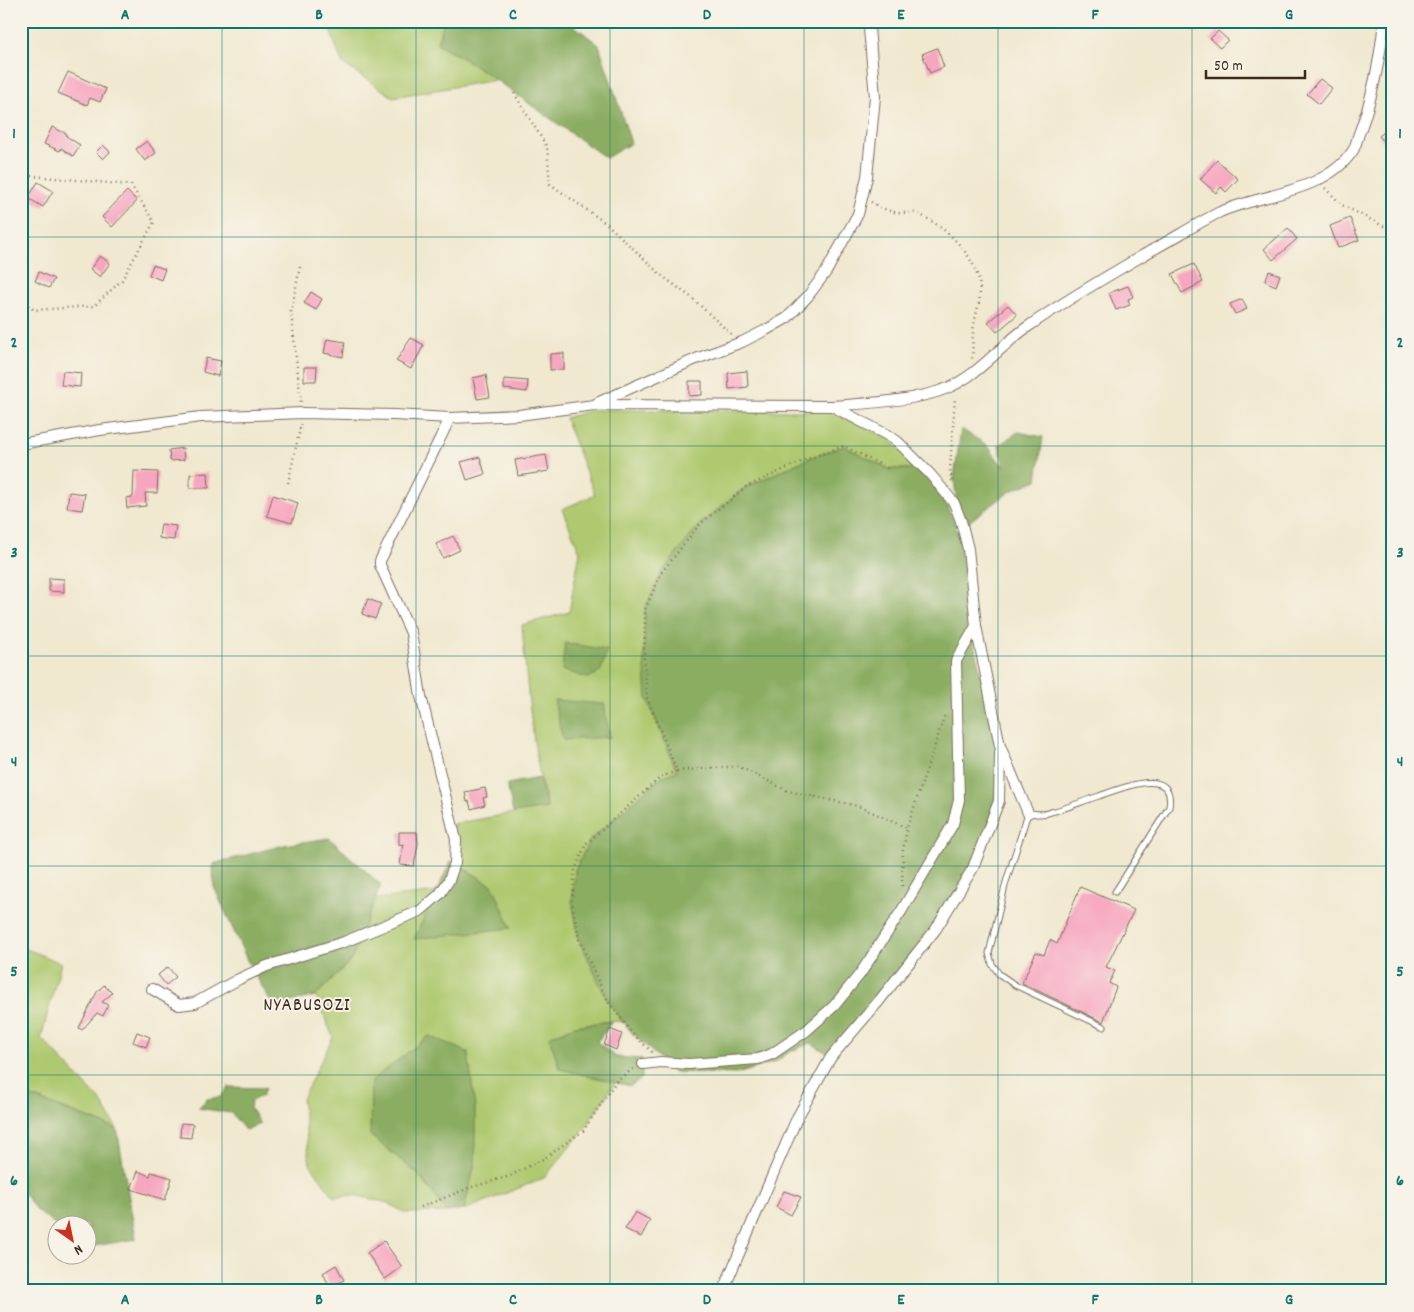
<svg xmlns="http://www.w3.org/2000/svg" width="1414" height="1312" font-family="Dekko,sans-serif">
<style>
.green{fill:#afc96f;stroke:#757a46}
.forest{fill:#8bad62;stroke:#636c40}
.building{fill:#f7a6c0}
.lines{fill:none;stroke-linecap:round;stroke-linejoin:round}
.service-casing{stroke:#7a6c5c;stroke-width:7}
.minor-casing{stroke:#7a6c5c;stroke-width:12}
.path{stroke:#7a6c5c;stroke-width:2.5;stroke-dasharray:1 4;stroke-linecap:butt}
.service{stroke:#fff;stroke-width:5}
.minor{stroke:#fff;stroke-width:10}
.grid{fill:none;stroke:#0f766e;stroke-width:1;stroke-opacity:0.55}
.labels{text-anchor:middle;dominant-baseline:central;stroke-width:4;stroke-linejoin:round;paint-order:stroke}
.quarter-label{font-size:19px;letter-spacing:1px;fill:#3b2a1e;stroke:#f7f3e8}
.neatline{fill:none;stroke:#0f766e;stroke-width:2}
.grid-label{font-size:16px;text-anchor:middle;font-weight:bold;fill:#0f766e}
</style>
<rect width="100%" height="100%" fill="#f7f3e8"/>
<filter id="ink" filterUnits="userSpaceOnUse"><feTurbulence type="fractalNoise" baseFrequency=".02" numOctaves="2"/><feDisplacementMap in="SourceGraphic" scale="10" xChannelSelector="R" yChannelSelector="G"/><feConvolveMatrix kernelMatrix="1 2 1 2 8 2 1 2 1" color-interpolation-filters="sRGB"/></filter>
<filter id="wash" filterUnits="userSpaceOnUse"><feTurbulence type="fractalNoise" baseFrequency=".0096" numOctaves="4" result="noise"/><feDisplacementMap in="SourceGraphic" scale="20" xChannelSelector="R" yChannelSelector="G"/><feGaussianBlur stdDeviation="1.12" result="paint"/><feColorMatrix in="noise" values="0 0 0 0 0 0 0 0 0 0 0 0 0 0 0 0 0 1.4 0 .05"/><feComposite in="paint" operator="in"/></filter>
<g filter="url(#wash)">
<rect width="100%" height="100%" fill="#f0e8cf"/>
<g class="green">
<polygon points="327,21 444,21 437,43 479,68 496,80 393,97 342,63"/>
<path d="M 592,410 L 827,411 L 888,437 L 918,469 L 889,469 L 844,446 L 807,459 L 746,487 L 700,524 L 647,698 L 677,771 L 661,777 L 590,840 L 607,1000 L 623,1022 L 612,1021 L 574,1026 L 617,1080 L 583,1131 L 544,1178 L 464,1210 L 475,1162 L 370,1135 L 419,1175 L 447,1212 L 405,1213 L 388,1203 L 354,1195 L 334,1197 L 310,1164 L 302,1099 L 333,1037 L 316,996 L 351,960 L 375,899 L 493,886 L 455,863 L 453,824 L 547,807 C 532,748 527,686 522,625 L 569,612 L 580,552 L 562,509 L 595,495 L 565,418 Z"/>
<polygon points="21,947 61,963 41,1038 100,1100 117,1129 21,1093"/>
</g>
<g class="forest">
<polygon points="444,21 568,21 599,45 631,143 606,158 479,68 437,43"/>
<polygon points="961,429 988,446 1004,468 999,445 1018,432 1043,437 1037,480 1011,491 963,526 957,506 954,478"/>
<polygon points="844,446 889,469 927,469 947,506 961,539 970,627 993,727 999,745 999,799 973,867 936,928 830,1055 811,1043 789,1052 775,1062 737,1074 674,1072 632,1033 607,1000 579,939 572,901 575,870 590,840 661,777 677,771 647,698 644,657 645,609 662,572 700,524 746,487 807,459"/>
<polygon points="565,643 607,650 600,672 588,678 562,670"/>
<polygon points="554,700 604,704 610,737 563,740"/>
<polygon points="539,778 547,808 513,813 507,784"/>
<polygon points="329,838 381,885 351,960 316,996 273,1006 247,960 214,887 213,864 284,845"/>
<polygon points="451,861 493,886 511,928 414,939"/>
<polygon points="612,1021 597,1042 616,1057 642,1059 642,1078 630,1086 560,1069 549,1037 574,1026"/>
<polygon points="429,1036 468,1052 475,1108 475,1162 464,1210 447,1212 419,1175 370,1135 371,1081"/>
<polygon points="228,1087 265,1088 262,1096 251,1101 250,1108 260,1124 245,1130 231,1113 198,1108 207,1099 221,1097"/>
<polygon points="21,1093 117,1129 136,1239 88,1247 88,1224 57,1226 37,1211 21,1190"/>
</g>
<g id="blocks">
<g class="building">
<polygon points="1218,31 1228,40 1220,48 1210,39"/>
<polygon points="937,48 944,67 930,73 922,54"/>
<polygon points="68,72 106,89 100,102 90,98 87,105 58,93"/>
<polygon points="1320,79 1332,88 1319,104 1307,94"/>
<polygon points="1393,125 1393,152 1379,136"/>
<polygon points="52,127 67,134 66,136 80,145 73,156 61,148 60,151 44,144"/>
<polygon points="147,141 156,153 145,161 136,149"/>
<polygon points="103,145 110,152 103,159 96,152"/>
<polygon points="1217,160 1238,179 1226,192 1221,187 1216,193 1200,179"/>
<polygon points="38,182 53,191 43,207 28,198"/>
<polygon points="127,191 137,201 112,227 102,217"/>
<polygon points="1350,218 1359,240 1338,248 1330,226"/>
<polygon points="1288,228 1297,239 1273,260 1264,249"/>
<polygon points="100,256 110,263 100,277 90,269"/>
<polygon points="1194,264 1203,282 1182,293 1172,274"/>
<polygon points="153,265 165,269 161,280 149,275"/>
<polygon points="1269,271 1280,275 1276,286 1265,281"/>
<polygon points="39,272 54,279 49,288 35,281"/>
<polygon points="1128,286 1133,297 1128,299 1130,305 1116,310 1109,293"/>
<polygon points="311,292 322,299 316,310 304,303"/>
<polygon points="1242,299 1247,309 1235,314 1230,304"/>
<polygon points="1008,305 1017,315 997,332 988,322"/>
<polygon points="411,338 424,345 411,369 396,361"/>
<polygon points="327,339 345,342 343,357 324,353"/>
<polygon points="564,353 564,369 550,370 550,354"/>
<polygon points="206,358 221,361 218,376 203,372"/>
<polygon points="304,367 317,367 316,381 304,381"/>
<polygon points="63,371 81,373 80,387 61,385"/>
<polygon points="747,371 748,387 729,389 728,373"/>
<polygon points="486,375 490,397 477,399 473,378"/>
<polygon points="504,379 528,381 527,392 504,389"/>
<polygon points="689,381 702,381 702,395 689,396"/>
<polygon points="183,448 184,460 170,461 169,450"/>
<polygon points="546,455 549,471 518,476 515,460"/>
<polygon points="480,457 485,474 467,480 461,462"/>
<polygon points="134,471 158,472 157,493 145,493 146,506 127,508 126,498 133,497"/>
<polygon points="208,473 209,488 190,488 190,474"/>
<polygon points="69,492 85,494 82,510 67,508"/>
<polygon points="273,495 298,503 292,523 267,516"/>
<polygon points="161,524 176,526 174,540 159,538"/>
<polygon points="453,536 460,550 443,558 436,544"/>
<polygon points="49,578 64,579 64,592 49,591"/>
<polygon points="368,599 381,604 375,619 362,614"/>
<polygon points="485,788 487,797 483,798 485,805 471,809 469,801 467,802 465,792"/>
<polygon points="399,832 417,832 418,844 414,866 400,865 403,844 399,845"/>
<polygon points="1080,887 1134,910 1106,967 1115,971 1109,983 1116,987 1103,1022 1022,983 1036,952 1044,955 1050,940 1057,944"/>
<polygon points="168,967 176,977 166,985 158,975"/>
<polygon points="104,985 112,993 102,1002 108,1005 103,1016 97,1013 82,1030 79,1028 97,992"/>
<polygon points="610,1029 622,1034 616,1050 604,1045"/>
<polygon points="137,1032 150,1037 146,1047 133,1042"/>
<polygon points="181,1123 193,1124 191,1138 180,1137"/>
<polygon points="138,1171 150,1176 151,1172 172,1178 165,1200 131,1189"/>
<polygon points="784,1191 801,1197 791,1215 776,1207"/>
<polygon points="635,1212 650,1220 641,1237 625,1229"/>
<polygon points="384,1241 402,1267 385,1279 367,1253"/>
<polygon points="336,1265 344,1280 330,1287 323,1273"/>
</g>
</g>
</g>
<g filter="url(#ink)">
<use href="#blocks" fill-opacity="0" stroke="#7a6c5c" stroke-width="1"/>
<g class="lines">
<g class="service-casing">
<path id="service" d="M 1104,1027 L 1015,985 L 999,974 L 992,964 L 989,953 L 1006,882 L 1028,813 C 1036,814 1044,815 1051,812 C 1068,808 1083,801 1099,796 C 1119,789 1176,764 1169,807 L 1115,892"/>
</g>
<g class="minor-casing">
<g id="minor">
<polyline points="597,403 696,359 742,342 766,330 787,318 808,296 826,272 858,214 867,177 875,97 869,28 867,21"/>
<path d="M 833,406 C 867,403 915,401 945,389 C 977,377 999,347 1026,328 C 1067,299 1111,274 1154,249 C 1176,237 1198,223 1220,212 C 1261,194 1325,192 1352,152 C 1356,147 1357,138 1360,131 C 1373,96 1380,59 1384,21"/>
<polyline points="21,444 100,430 201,417 303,413 394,415 450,418 519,415 594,405 832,406 889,436 898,442 930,474 954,503 961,521 968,549 976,626 1000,746 1028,813"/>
<polyline points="152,989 179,1005 195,1003 239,979 267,966 344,942 420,911 440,894 449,880 455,863 456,840 421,696 411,633 380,565 380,561 450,418"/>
<polyline points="643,1064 661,1062 689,1064 758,1059 772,1054 806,1031 834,1006 860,974 902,910 953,824 959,800 956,661 976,626"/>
<polyline points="723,1291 797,1118 831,1057 879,1001 936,929 973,868 999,801 1000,752"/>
</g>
</g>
<g class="path">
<polyline points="880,26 905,21"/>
<polyline points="514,93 547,147 550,184 607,224 661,275 692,298 731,334"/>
<polyline points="21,175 131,185 154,222 122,280 94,306 34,310 21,300"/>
<polyline points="1325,188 1342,205 1393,231"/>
<path d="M 871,202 C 879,207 890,212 899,213 C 906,213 911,211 918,214 C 946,226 980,259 980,291 C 980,305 974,318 973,332 C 972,341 973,350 972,359"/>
<polyline points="300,267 291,312 301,402"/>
<polyline points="952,481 950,470 955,397"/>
<polyline points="288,483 301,424"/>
<polyline points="677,771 738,766 788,791 858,806 907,828"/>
<polyline points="902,886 903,850 907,828 945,715"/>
<polyline points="652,1052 632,1033 607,1000 579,939 572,901 575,870 586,844 661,777 677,771 647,698 644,657 645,609 662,572 700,524 746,487 807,459 844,446 889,469"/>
<polyline points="421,1207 469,1188 510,1176 543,1159 583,1131 617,1080 633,1069"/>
</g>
<use href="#service" class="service"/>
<use href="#minor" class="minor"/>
</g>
</g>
<path class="grid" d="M 222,21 L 222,1291M 416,21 L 416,1291M 610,21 L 610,1291M 804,21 L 804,1291M 998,21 L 998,1291M 1192,21 L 1192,1291M 21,237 L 1393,237M 21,446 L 1393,446M 21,656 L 1393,656M 21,866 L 1393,866M 21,1075 L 1393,1075"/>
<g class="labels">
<g class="quarter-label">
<text x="307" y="1006">NYABUSOZI</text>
</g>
</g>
<rect width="1414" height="1312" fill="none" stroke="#f7f3e8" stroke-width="55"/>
<g transform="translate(72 1240) rotate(147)"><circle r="24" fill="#f7f3e8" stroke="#aca397"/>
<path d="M0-4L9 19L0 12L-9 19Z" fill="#c8321e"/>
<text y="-8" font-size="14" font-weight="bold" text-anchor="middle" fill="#3b2a1e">N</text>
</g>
<path d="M1206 70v8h99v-8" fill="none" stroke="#3b2a1e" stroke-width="2.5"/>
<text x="1214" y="70" font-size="15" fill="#3b2a1e" stroke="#f7f3e8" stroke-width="4" paint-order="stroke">50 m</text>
<rect x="28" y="28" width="1358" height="1256" class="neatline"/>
<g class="grid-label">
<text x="125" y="19">A</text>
<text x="319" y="19">B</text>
<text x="513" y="19">C</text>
<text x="707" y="19">D</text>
<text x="901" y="19">E</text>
<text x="1095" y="19">F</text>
<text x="1289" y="19">G</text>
<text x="14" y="138">1</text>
<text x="1400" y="138">1</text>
<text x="14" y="347">2</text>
<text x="1400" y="347">2</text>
<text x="14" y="557">3</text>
<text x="1400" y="557">3</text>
<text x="14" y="766">4</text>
<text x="1400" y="766">4</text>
<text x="14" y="976">5</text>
<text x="1400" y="976">5</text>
<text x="14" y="1185">6</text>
<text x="1400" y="1185">6</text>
<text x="125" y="1304">A</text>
<text x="319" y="1304">B</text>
<text x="513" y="1304">C</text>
<text x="707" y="1304">D</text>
<text x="901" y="1304">E</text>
<text x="1095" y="1304">F</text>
<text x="1289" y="1304">G</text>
</g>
</svg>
